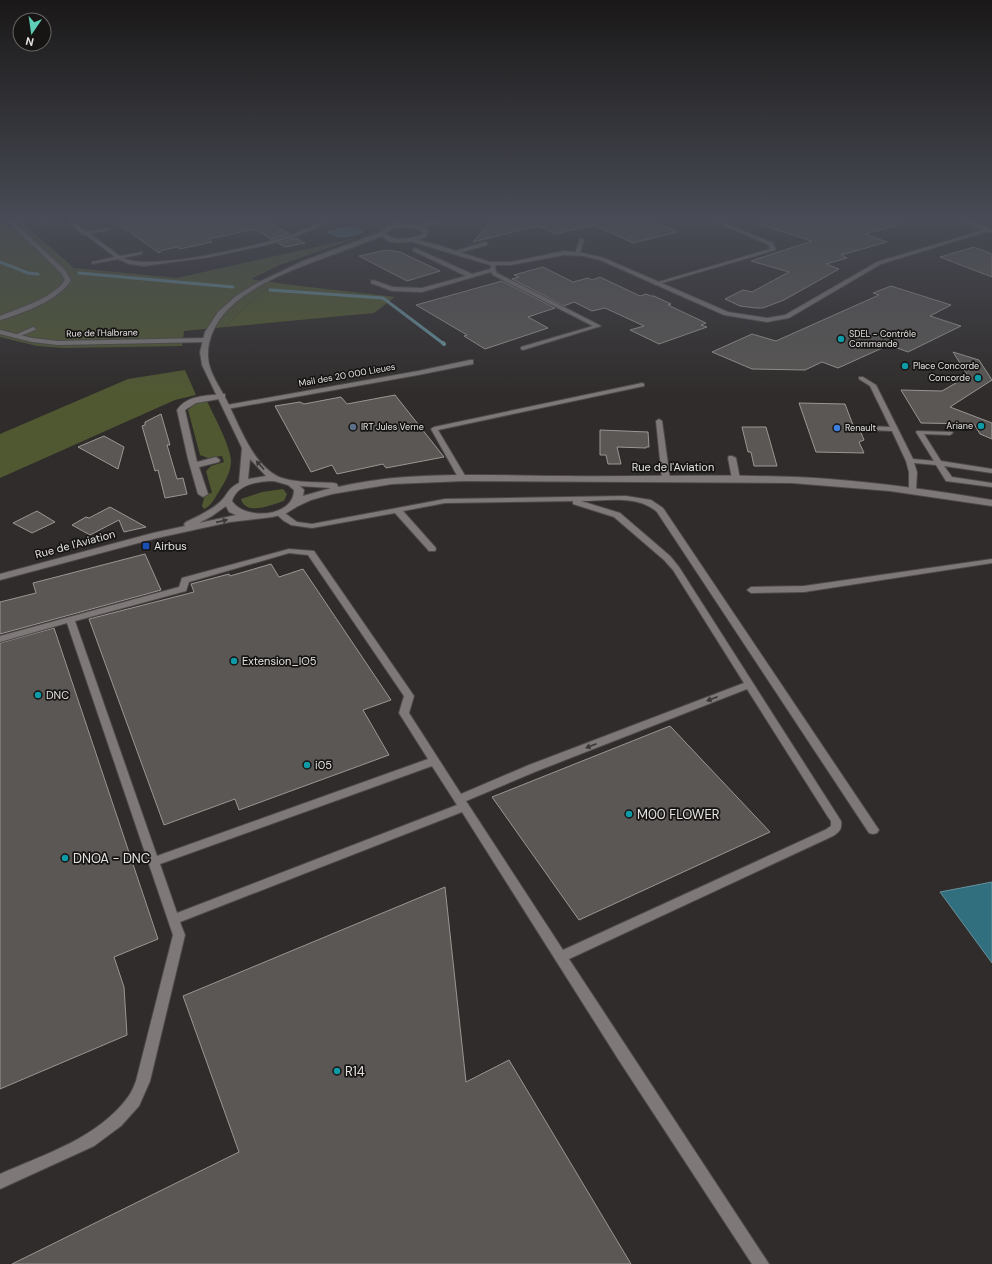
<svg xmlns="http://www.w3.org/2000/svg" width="992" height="1264" font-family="'DM Sans',sans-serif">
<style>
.green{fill:#505832}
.forest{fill:#525b2e}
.water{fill:#316f7f;stroke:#67929c}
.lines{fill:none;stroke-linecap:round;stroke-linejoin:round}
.stream-far1{stroke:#67929c;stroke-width:3}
.stream{stroke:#67929c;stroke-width:4}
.building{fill:#5a5754;stroke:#9a9793}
.service-casing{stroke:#4d4a49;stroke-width:2}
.minor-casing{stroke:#4d4a49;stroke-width:2}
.tertiary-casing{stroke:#4d4a49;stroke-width:2}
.service{fill:#7e7978;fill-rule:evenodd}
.minor{fill:#7e7978;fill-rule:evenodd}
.tertiary{fill:#7e7978;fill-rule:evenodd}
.oneway{fill:#3b3837}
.culture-dot{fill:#0f9aa8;stroke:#171514;stroke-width:1.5}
.service-dot{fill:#5c6f8a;stroke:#171514;stroke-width:1.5}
.shop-dot{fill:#3f7fe0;stroke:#171514;stroke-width:1.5}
.transit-dot{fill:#1a4fb4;stroke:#171514;stroke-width:1.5}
.labels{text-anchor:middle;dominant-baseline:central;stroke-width:3.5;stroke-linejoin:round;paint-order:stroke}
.far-street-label{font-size:9px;fill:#e5e2e1;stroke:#171514}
.far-poi-label{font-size:9px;fill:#e5e2e1;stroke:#171514;text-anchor:start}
.street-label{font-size:11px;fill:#e5e2e1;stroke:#171514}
.poi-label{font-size:11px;fill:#e5e2e1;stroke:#171514;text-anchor:start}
.near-poi-label{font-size:13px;fill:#e5e2e1;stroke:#171514;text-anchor:start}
</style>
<rect width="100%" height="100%" fill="#302c2b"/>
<g class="green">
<path d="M 0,220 L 19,220 L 74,268 L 177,278 L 356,238 L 277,266 L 251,279 L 277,283 C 257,296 241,309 226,327 L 184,331 L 182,346 L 64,348 L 37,346 L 0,337 Z"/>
<polygon points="185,370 196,395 175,400 0,478 0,434 128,379"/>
<path d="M 207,401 C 213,414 231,447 231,461 C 231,473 224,483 218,493 C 214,499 212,505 204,509 L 202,506 L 205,494 L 212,493 L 206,471 L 211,466 L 224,462 L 222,456 L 208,458 L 200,455 L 188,410 L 195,403 Z"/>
<path d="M 283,489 L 287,494 L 284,501 C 273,504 246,517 241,499 L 262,492 Z"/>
</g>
<path class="forest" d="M 277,283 L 284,284 L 395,297 L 374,313 L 226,327 C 241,309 257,296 277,283 Z"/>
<g class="water">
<path d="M 354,226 L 363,232 C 350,236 340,240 328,232 Z"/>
<polygon points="992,882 992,963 940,892"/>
</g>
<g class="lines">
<g class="stream-far1">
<polyline points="0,262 28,273 38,274"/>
<polyline points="79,273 233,287"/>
<polyline points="270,290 383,298 444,344"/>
</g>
<polyline class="stream" points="443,343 444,344"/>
</g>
<g class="building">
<polygon points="113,220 270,220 270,223 290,234 271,239 255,229 209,239 212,242 180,249 177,247 163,250 159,253"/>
<polygon points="492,220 648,220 677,232 633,243 594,225 555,234 538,226 473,242"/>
<polygon points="756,220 901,220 902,224 865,234 887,242 841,255 847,258 826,264 839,269 784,300 763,308 756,308 740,306 725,299 743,290 752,292 789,272 751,261 812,241 755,223"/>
<polygon points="296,238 305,243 285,247 278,243"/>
<polygon points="974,247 992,254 992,277 940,257"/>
<polygon points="387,250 400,252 440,271 407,281 359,256"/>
<polygon points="543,267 573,282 588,278 592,280 600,277 640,296 646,294 651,296 654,296 671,304 668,305 706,323 701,325 707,327 659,344 630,330 644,326 605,308 592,311 574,302 564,306 512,279 519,277 514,275"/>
<polygon points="502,281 555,308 528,317 548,328 485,349 464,336 467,335 416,305"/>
<polygon points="891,286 951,305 930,316 961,326 908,352 889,345 838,368 822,362 805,370 752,369 712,352 752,334 776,341 879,295 873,293"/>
<polygon points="953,352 979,360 992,380 950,407 992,423 992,439 980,434 974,424 921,423 901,390 942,391 968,376"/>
<polygon points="395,395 444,457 386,468 383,464 337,474 332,465 311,472 275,406 300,402 304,404 341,397 347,404"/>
<polygon points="799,403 845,404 853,425 859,428 864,440 859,442 864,453 816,452"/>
<polygon points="161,414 170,445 167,445 177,479 183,478 187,494 165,498 158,470 155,471 142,426 145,425 145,422"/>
<polygon points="742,427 766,427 777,466 754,466 751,452 748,452"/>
<polygon points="600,430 648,432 649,447 646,447 646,448 617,447 621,464 608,464 606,455 600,455"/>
<polygon points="104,436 124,447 118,469 78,447"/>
<polygon points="110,507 146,527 124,532 119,520 90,535 72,525 86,517 89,518"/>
<polygon points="37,511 55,522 32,533 13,523"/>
<polygon points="145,554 161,590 0,634 0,602 36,593 33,583"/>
<polygon points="271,564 279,577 303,569 391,700 363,710 389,755 239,810 235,799 164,825 89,619 194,592 191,584 229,574 230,576"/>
<polygon points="54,628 158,939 114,957 124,987 127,1035 0,1089 0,643"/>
<polygon points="670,726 770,832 579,920 492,797"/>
<polygon points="445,887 466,1082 509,1060 631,1264 12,1264 239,1152 183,996"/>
</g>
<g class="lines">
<g class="service-casing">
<g id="service">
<polygon points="20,220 29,220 12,224 10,223"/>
<polygon points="46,220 55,220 43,223 41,222"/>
<path d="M 66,220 L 71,220 L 87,232 L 109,228 L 109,230 L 90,234 L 120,256 L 142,252 L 142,254 L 123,258 C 151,272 260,245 291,235 C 298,232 305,230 311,227 C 317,224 320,220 327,220 L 314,229 L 294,237 L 267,245 L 210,257 L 144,266 L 129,264 L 118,259 L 92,264 L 92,262 L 115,257 L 86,235 L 83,235 Z"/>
<polygon points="711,220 717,220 773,243 776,250 655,285 655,283 770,249 769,245"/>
<polygon points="580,239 584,240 580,253 575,254"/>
<polygon points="485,242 488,244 487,245 455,254 452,252"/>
<polygon points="415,248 472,274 490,269 492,263 496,263 495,268 497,273 601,326 523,350 521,349 521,347 593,326 493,275 491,272 422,292 392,291 371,283 371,281 373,280 393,287 422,288 466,276 413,251 413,249"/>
<polygon points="33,327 36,329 35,330 18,337 13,336"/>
<polygon points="859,377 863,377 876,385 913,459 934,461 916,432 917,431 952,432 953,433 950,435 924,434 941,461 992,469 992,473 944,466 952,477 992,483 992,487 946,481 936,465 914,463 917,472 916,490 915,492 909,492 909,472 906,461 892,431 869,430 866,428 869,426 890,427 870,386 859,379"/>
<polygon points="642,383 644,384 644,386 438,430 467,479 463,481 459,479 431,429 434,427"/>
<polygon points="659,419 662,421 670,479 666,481 662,479 656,421"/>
<polygon points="729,456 732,456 736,458 740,479 739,481 733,481 732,479 728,458"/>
<path d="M 626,496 L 651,500 L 663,508 L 879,830 L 877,833 L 873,834 L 869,833 L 657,512 C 638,494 604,501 581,501 L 620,513 L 670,556 L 679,567 L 841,821 C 842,829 840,831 833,836 L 569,959 L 769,1264 L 752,1264 L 620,1062 L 462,812 L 180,922 L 185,935 L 150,1081 L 139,1106 L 121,1126 L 94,1146 L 0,1189 L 0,1174 C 45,1154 98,1138 128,1097 C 132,1092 134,1086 136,1081 L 173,935 L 67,623 L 0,642 L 0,636 L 179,587 L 182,578 L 289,549 L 314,551 L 414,696 L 409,713 L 461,794 L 529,765 L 744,683 L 673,570 L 664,560 L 614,517 L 573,504 L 573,501 L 445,503 L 403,511 L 435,547 L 436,549 L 435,551 L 429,551 L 395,513 L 312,528 L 291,525 L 284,521 L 275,513 L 276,511 L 282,511 L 297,522 L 312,524 L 445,499 ZM 289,553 L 308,555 L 404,696 L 399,713 L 428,759 L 157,856 L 75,621 L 186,591 L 189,582 ZM 747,689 L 828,817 L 831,821 L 831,826 L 825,830 L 563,950 L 466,801 L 537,771 ZM 432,766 L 457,805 L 177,913 L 160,864 Z"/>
<polygon points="992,559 992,563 804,592 751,593 747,590 751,587 804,586"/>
</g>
</g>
<g class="minor-casing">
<g id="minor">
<path d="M 6,220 L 12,220 L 65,270 L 71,280 C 60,300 21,314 0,320 L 0,316 C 19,308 54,298 65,280 L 61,273 Z"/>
<polygon points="383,220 392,220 406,225 403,227"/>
<polygon points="987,229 992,230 881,264 789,318 767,322 724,315 600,260 583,256 564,255 511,265 490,265 406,240 409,238 438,245 490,262 511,262 564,251 583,253 604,258 728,312 767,318 785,315 877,262"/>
<polygon points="0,330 32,338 58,341 206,338 210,340 206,342 58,345 32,342 0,334"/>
<polygon points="470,360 473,360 473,364 418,375 227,409 223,407 227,405 418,371"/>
<path d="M 222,394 L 225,394 L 225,398 L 196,403 L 185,410 L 197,462 L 216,457 L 220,460 L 219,462 L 199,467 L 208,494 L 203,497 L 198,494 L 188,459 L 177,410 C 187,395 206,396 222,394 Z"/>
</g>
</g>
<g class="tertiary-casing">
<g id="tertiary">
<path d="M 437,220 L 448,220 L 422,227 L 429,231 L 426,237 C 413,241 392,248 382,236 C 371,240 360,245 348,249 C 307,265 253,280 223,315 C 214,326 207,342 208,357 C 209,373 220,387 227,401 C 239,425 252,463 277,476 C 291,483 318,482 334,483 L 337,484 L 338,487 C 409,470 493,476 565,476 C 653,477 741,473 829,479 C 883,483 938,491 992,500 L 992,506 L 890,491 L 792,483 L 464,481 L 392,484 L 332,494 L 311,500 L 298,506 L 285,514 L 272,517 L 230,522 L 157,538 L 0,580 L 0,574 L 153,533 L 185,526 L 184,524 L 186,522 C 198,516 212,510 221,501 C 228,494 228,488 239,483 L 242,448 L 202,365 L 200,352 L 205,332 L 218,312 L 236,296 L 257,283 L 303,261 L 381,232 C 390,221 402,225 415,225 C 422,225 430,221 437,220 ZM 403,227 L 415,228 L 423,232 L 421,235 C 411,238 395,243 386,233 L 393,228 ZM 250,459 L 266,476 L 248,479 ZM 274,481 L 288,485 L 294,490 C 294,517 245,521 232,501 C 237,484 259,481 274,481 ZM 300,486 L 331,488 L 303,496 L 304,490 ZM 226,506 L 229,512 L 236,515 L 199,523 L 212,516 Z"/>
<polygon points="958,220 966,220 992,229 992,233"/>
</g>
</g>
<use href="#service" class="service"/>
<use href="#minor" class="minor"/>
<use href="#tertiary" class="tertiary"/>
</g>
<defs><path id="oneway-solid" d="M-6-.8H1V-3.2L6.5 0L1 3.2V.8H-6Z"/></defs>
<g class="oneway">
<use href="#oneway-solid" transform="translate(260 465) rotate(-132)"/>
<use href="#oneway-solid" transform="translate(222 521) rotate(-13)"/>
<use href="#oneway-solid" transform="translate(712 699) rotate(159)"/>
<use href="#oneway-solid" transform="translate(591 746) rotate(159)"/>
</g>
<linearGradient id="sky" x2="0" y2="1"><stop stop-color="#1a1818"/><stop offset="0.55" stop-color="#484b55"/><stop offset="1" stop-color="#484b55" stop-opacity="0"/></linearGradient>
<rect width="992" height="397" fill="url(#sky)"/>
<g class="culture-dot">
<circle cx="841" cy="339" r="4"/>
<circle cx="905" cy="366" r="4"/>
<circle cx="978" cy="378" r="4"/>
<circle cx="981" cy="426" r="4"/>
<circle cx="234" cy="661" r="4"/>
<circle cx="38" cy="695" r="4"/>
<circle cx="307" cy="765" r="4"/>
<circle cx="629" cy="814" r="4"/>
<circle cx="65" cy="858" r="4"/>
<circle cx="337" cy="1071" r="4"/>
</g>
<circle class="service-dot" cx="353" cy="427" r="4"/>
<circle class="shop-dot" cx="837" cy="428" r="4"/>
<rect class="transit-dot" x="142" y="542" width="8" height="8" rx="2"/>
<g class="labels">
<g class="far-street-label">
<text transform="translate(102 333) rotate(-1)">Rue de l'Halbrane</text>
<text transform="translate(347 375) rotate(-10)">Mail des 20 000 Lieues</text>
</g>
<g class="far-poi-label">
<text x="849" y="334">SDEL - Contrôle<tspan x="849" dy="10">Commande</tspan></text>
<text x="913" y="366">Place Concorde</text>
<text x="970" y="378" text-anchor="end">Concorde</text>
<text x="973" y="426" text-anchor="end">Ariane</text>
<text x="361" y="427">IRT Jules Verne</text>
<text x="845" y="428">Renault</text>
</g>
<g class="street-label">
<text x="673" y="467">Rue de l'Aviation</text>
<text transform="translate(75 544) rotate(-15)">Rue de l'Aviation</text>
</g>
<g class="poi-label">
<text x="154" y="546">Airbus</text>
<text x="242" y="661">Extension_IO5</text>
<text x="46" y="695">DNC</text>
<text x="315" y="765">i05</text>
</g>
<g class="near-poi-label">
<text x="637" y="814">M00 FLOWER</text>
<text x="73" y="858">DNOA - DNC</text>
<text x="345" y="1071">R14</text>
</g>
</g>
<g transform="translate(32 32) rotate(193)"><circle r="19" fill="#171514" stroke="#696766"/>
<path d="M0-3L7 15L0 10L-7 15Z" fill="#5eceb8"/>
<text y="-6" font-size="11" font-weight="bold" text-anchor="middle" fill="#e5e2e1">N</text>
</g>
</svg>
